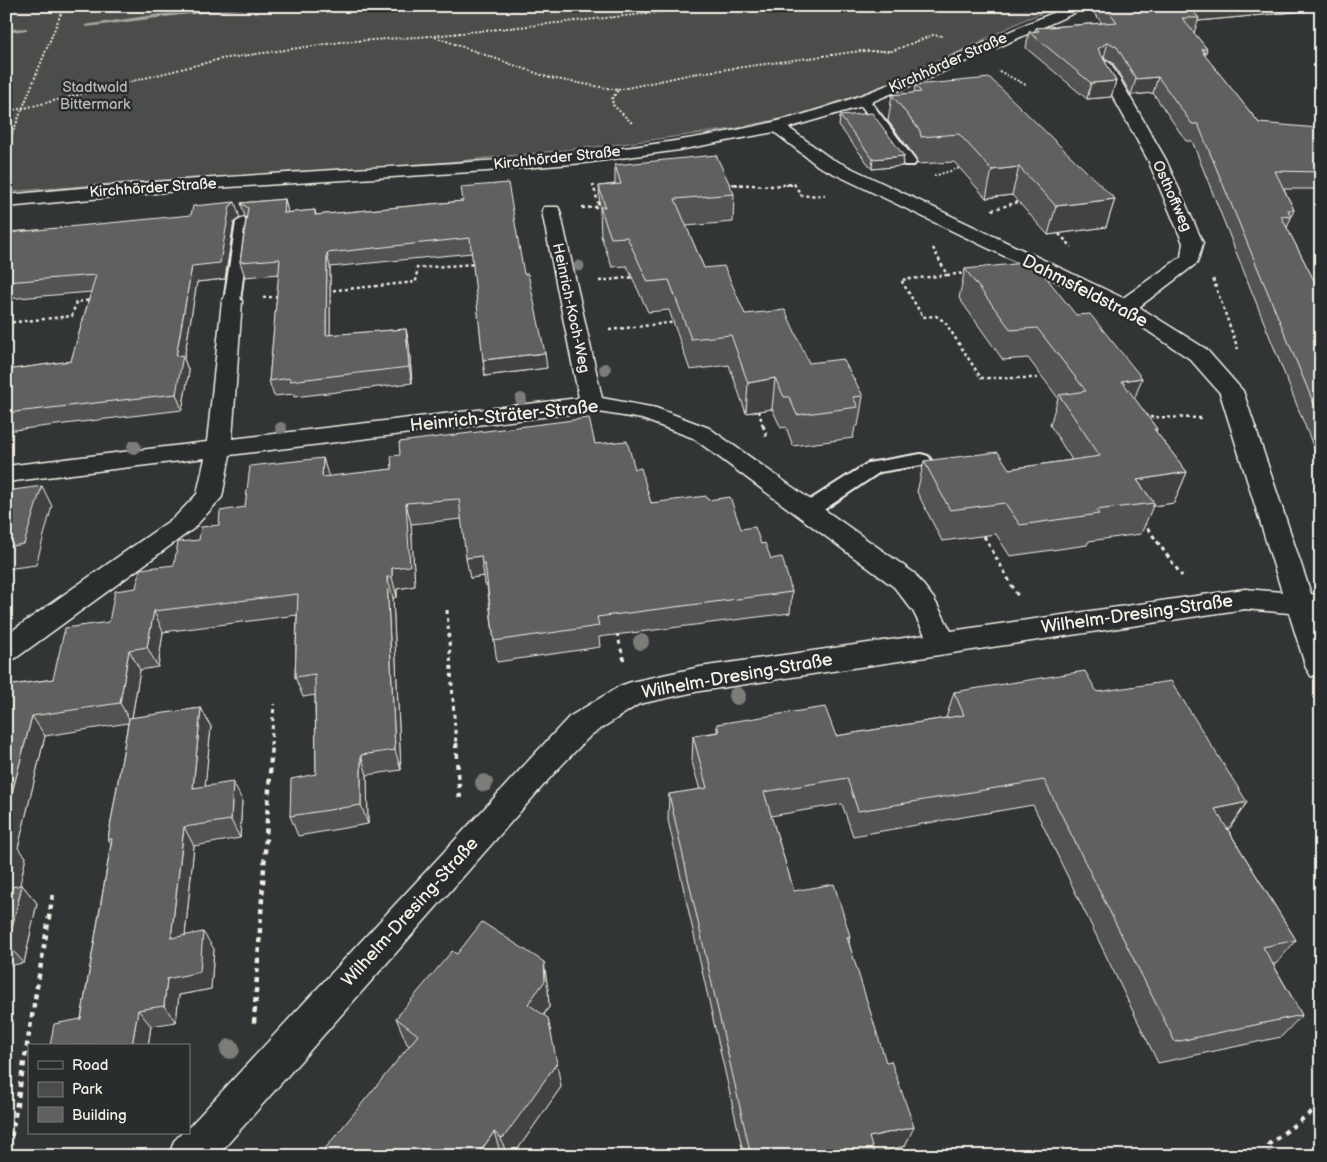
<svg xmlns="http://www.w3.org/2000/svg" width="1327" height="1162" font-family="'Balsamiq Sans',sans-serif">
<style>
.green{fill:#4b4d4c;stroke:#a09f9a}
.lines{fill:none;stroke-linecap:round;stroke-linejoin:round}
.stream{fill:#a6a5a0;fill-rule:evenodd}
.lane-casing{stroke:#f4f1e8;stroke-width:4}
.street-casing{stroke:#f4f1e8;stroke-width:3}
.secondary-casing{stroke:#f4f1e8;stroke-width:3}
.path-far3{stroke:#f4f1e8;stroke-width:2;stroke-dasharray:2 2;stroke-linecap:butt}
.path-far2{stroke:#f4f1e8;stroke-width:2.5;stroke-dasharray:3 3;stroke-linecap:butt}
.path-far1{stroke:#f4f1e8;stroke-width:3;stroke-dasharray:4 4;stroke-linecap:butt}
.path{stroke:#f4f1e8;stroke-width:4.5;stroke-dasharray:5 5;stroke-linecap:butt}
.lane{fill:#2a2d2e;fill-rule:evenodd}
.street{fill:#2a2d2e;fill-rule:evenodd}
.secondary{fill:#2a2d2e;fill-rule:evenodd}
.tree{fill:#7c7d79}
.wall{fill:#525352;stroke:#f4f1e8}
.shaded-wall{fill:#424342;stroke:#f4f1e8}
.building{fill:#5f605f;stroke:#f4f1e8}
.labels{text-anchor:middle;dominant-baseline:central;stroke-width:5;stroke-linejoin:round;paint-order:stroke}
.far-street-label{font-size:15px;fill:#f4f1e8;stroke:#2a2d2e}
.far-park-label{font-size:15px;fill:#b9b8b1;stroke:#2a2d2e}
.street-label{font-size:18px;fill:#f4f1e8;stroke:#2a2d2e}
</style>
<rect width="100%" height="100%" fill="#323535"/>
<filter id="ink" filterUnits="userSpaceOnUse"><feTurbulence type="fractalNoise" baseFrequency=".02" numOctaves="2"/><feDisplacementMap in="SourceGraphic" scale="10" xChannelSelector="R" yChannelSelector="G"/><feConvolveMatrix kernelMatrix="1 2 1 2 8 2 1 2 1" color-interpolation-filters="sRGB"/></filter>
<g filter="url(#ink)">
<polygon class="green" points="6,6 1062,6 1026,19 952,55 868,92 798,115 733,129 613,145 401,167 175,179 6,192"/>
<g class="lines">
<g class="stream">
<polygon points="247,6 279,6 181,15 87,27 84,25 181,11"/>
<polygon points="27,28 27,30 6,33 6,29"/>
</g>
<g class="lane-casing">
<g id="lane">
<polygon points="863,96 867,97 914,159 916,162 914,165 904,165 857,100"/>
<polygon points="243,218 250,222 240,301 232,306 224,301 236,222"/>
<polygon points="921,454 928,456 931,460 928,464 880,472 816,515 809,517 802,515 799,510 802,505 868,463"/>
</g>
</g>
<g class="street-casing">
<polygon id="street" points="1103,59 1111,64 1166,160 1203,243 1197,263 1139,307 1206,349 1243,391 1311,594 1321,595 1321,615 1318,615 1321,623 1321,679 1311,676 1306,668 1289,613 1245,609 700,691 639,704 591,735 556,771 217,1156 169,1156 174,1141 182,1133 189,1133 189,1127 569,717 620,686 631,682 700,667 925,635 913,611 894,587 693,438 642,419 592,411 230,455 222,497 193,529 16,658 6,661 6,635 175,517 197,494 205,458 6,482 6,466 207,442 222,301 225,297 232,295 239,297 242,301 232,439 579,398 542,211 544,207 558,207 560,211 602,398 656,408 709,428 914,573 934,599 951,631 1245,589 1282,592 1220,393 1190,359 1118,311 818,166 768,127 770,123 782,123 830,158 1123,298 1181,257 1183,243 1148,160 1095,64"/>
</g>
<g class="secondary-casing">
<path id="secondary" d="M 1070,6 L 1090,6 L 936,75 L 859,107 L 774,132 L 679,150 L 584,163 L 487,171 L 198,189 L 6,207 L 6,195 C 115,184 224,177 334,170 C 481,162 631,155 774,122 C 878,98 972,45 1070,6 Z"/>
</g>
<g class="path-far3">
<polyline points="435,37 550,78 618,90 612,99 613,105 632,123"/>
<polyline points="999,71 1026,85"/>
<polyline points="618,90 692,74 860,51 892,51 933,35 943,36"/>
<polyline points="6,110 21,109 221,59 341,42 432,36 720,6"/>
<polyline points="6,149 64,6"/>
<polyline points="934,176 960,168"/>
<polyline points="728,184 743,185"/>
<polyline points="786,185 794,185"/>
</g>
<g class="path-far2">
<polyline points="593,184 599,207"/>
<polyline points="728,184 771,186 794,184 802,196 825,195"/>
<polyline points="582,208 599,207"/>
<polyline points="992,210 1018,202"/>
<polyline points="1059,234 1072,247"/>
<polyline points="933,248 947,275 901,280 923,317 936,316 945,322 981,378 1038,378"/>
<polyline points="947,275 967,273"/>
<polyline points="1213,279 1238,349"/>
<polyline points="599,281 635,277"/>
<polyline points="327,291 416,282 417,268 475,264"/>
<polyline points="263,298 279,296"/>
<polyline points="6,323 72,316 76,302 92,300"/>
<polyline points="609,330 677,322"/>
<polyline points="759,411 763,427"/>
<polyline points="1144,417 1203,418"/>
</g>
<g class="path-far1">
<polyline points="763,425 767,439"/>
<polyline points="1143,522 1182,576"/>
<polyline points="984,536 1019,598"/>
<polyline points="447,610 456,745"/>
<polyline points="617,633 624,661"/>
<polyline points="271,745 274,704"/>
</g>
<g class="path">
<polyline points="456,743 460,801"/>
<polyline points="254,1023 272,743"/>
<polyline points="8,1156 53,894"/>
<polyline points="1269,1156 1269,1144 1321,1105"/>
</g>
<use href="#lane" class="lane"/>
<use href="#street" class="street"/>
<use href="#secondary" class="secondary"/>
</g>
<g class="tree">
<circle cx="579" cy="266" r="5.5"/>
<circle cx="605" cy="369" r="6"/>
<circle cx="521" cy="399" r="6"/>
<circle cx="281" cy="428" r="6"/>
<circle cx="134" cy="447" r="7"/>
<circle cx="641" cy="642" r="8"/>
<circle cx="737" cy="696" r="9"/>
<circle cx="484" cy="783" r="9"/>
<circle cx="230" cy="1049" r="10"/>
</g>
<g class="wall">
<polygon points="1091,6 1307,6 1305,11 1198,21 1194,33 1207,49 1205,56 1259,123 1321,133 1321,189 1284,189 1294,210 1287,228 1321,294 1321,466 1192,141 1186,141 1153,93 1131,95 1113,63 1104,57 1103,58 1116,81 1111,97 1087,99 1026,48 1029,32 1035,31 1036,28 1102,23 1090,8"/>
<polygon points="915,85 1115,199 1106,227 1048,235 1012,195 986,198 954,162 917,164 916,158 888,121 892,95 914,93"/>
<polygon points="840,116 904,156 902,166 872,169 839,126"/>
<polygon points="615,165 734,194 733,222 686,226 704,268 745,314 809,363 863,396 858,426 855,427 853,438 793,446 786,427 781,428 772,409 746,413 729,365 690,370 669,310 648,312 627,266 612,267 601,236 599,186 615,184"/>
<polygon points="285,199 288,213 315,210 316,215 463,201 524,274 547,368 485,376 472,253 330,267 330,335 406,329 409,345 412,383 294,397 294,394 274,396 269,381 279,274 245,277 240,262 246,218 245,217 241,203"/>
<polygon points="240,218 234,222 225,279 197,282 184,359 189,372 182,410 6,431 6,370 71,361 91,292 6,299 6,232"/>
<polygon points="965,269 1076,315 1142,378 1134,398 1157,429 1156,432 1187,472 1174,503 1153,506 1141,534 1089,541 1087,545 1010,556 996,534 942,541 917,492 924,461 1009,469 1072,460 1050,425 1058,398 1028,358 1003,360 959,298"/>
<polygon points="595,444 635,469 651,503 708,500 741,529 761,544 792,592 790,613 599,637 600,647 497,662 494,641 487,585 485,585 484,576 470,578 462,519 411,524 415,586 397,589 397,597 393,598 401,770 367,775 368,824 298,836 290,816 316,774 315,695 303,697 295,677 297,615 163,632 158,667 140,670 132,718 201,708 211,727 205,786 242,800 240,838 194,846 185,936 214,949 211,989 179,995 176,1022 151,1026 148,1046 50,1046 81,1019 111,844 108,839 128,723 45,736 18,848 26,857 19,885 22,885 37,903 24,963 6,966 6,686 53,679 109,622 136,588 174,565 199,540 219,525 323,458 328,477"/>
<polygon points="954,692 1097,692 1247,802 1230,828 1227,828 1296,940 1276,964 1273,964 1302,1015 1281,1037 1158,1063 1033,805 853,836 842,804 771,816 794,891 850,936 849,943 905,1146 874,1154 875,1156 744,1156 668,820 669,794 700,790 692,762 693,736 717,732 717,724 836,736 946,718"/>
<polygon points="457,954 548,989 549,1007 544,1015 561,1087 513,1156 502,1156 501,1155 409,1046 407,1044 396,1018"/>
</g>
<g class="shaded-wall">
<polygon points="1195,6 1307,6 1305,11 1198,21 1199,18 1189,7"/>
<polygon points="1108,42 1104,57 1093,65 1098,49"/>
<polygon points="1158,77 1153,93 1131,95 1136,79"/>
<polygon points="1116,81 1111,97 1087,99 1091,83"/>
<polygon points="904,156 902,166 872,169 873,159"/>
<polygon points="1019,167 1012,195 986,198 992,170"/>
<polygon points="285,199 288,213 284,213"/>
<polygon points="1115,199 1106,227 1048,235 1056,206"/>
<polygon points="235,202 240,218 234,222 225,279 197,282 184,359 189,372 182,410 176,394 176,356 192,266 230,206"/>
<polygon points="327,253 330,267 330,351 326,335"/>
<polygon points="406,329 409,345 412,383 409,367"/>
<polygon points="545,353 547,368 485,376 483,360"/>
<polygon points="775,378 772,409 746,413 748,383"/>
<polygon points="1142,378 1131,408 1122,381"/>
<polygon points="323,458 329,478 322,477"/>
<polygon points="1187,472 1174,503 1153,506 1154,503 1137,480"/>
<polygon points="42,486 52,506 36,565 6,569 6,547"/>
<polygon points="406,503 411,524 415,586 397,589 397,597 392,577 392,568"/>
<polygon points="481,556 484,576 470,578 466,558"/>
<polygon points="387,577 393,598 401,770 395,750"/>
<polygon points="154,611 163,632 158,667 147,647"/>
<polygon points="129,650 140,670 131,723 120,703"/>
<polygon points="201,708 211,727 203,807 193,788"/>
<polygon points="32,716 45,736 18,848 26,857 15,907 6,897 6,816"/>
<polygon points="361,755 367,775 368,824 361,805"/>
<polygon points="233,782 242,800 240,838 231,820"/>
<polygon points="1247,802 1230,828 1199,834 1215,809"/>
<polygon points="184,827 194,846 183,955 171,938"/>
<polygon points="22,885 37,903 24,963 8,945"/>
<polygon points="203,932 214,949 211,989 179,995 176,1022 164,1006 167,979"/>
<polygon points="544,962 548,989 549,1007 533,1029 528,1004"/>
<polygon points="138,1010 151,1026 148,1046 132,1046"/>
<polygon points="557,1063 561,1087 513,1156 507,1156 501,1138"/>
<polygon points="914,1127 905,1146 865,1156 869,1137"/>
<polygon points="494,1132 501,1155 500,1156 477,1156"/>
</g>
<g class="building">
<polygon points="1105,6 1195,6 1189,7 1199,18 1182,18 1207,49 1202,49 1205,53 1203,53 1259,123 1318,128 1321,133 1321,172 1275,171 1294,210 1288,210 1291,217 1281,216 1321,294 1321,421 1198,124 1192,124 1158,77 1136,79 1117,47 1108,42 1098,49 1116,81 1091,83 1029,32 1039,31 1036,28 1117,22"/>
<polygon points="990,78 1115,199 1056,206 1019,167 992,170 959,134 921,137 920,131 892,95 921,92 915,85"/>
<polygon points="872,113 904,156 873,159 840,116"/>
<polygon points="716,155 734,194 675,199 704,268 724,266 745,314 785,310 809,363 843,359 863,396 853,397 858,407 797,415 789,397 784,397 775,378 748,383 731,335 691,339 669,280 648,282 627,237 611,238 600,207 605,207 599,186 621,184 615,165"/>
<polygon points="508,183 524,274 528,274 545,353 483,360 470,238 327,253 326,335 406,329 409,367 290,381 290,378 269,381 280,259 240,262 248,208 241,203 285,199 284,213 315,210 315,215 463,201 461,187"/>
<polygon points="235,202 230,206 220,263 192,266 176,356 183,355 176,394 6,413 6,370 71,361 96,275 6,282 6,233 191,215 193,206"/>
<polygon points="1034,262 1076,315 1090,314 1142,378 1122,381 1157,429 1154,429 1187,472 1137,480 1154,503 1096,510 1099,514 1020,525 1005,503 950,510 924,461 998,452 1009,469 1100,456 1059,395 1086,391 1037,328 1011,330 965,269"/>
<polygon points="589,418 595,444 627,441 635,469 641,468 651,503 706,496 708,500 730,497 741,529 755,527 761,544 765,543 771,559 782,557 792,592 597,617 599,626 494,641 485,564 482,564 481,556 466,558 459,499 406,503 410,566 392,568 392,577 387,577 395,750 361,755 361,805 290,816 291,779 316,774 315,674 295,677 298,594 154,611 147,647 129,650 120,703 32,716 6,816 6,686 53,679 65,628 109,622 115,591 136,588 140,569 174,565 178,542 199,540 201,527 219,525 220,511 245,507 250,466 323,458 322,477 392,469 391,456 400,455 399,442"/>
<polygon points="42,486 24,544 6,547 6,491"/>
<polygon points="1085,671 1097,692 1171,681 1247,802 1215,809 1296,940 1263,947 1302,1015 1175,1042 1044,780 858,811 847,778 764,792 794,891 834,884 850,936 847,937 886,1062 891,1061 914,1127 869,1137 875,1156 751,1156 669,794 707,788 693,736 719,732 717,724 825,707 836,736 964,715 954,692"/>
<polygon points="201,708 193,788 233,782 231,820 184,827 171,938 203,932 200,972 167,979 164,1006 138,1010 132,1046 50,1046 54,1024 81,1019 112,839 108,839 129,718"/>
<polygon points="11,838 6,857 6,839"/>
<polygon points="22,885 8,945 6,946 6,888"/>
<polygon points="482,922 544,962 545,981 528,1004 548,1018 557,1063 504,1137 501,1138 494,1132 477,1156 319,1156 418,1035 396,1018 452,951 457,954"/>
<polygon points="314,1152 319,1156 310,1156"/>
</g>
</g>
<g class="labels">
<g class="far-street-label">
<text transform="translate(948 63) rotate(-24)">Kirchhörder Straße</text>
<text transform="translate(557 158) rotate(-6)">Kirchhörder Straße</text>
<text transform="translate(153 188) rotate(-4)">Kirchhörder Straße</text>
<text transform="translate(1172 196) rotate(66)">Osthoffweg</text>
<text transform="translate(571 308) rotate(78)">Heinrich-Koch-Weg</text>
</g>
<g class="far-park-label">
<text x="95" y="87">Stadtwald<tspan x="95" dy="17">Bittermark</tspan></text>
</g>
<g class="street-label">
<text transform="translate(1085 291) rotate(27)">Dahmsfeldstraße</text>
<text transform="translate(504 416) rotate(-6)">Heinrich-Sträter-Straße</text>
<text transform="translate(1137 614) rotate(-8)">Wilhelm-Dresing-Straße</text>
<text transform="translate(737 676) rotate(-10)">Wilhelm-Dresing-Straße</text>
<text transform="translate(410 912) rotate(-48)">Wilhelm-Dresing-Straße</text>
</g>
</g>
<rect width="1327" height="1162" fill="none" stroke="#2a2d2e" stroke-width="25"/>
<rect x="12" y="12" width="1302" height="1137" fill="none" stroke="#f4f1e8" stroke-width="2" filter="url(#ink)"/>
<rect x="28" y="1044" width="162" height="90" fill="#2a2d2e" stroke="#7b7b78"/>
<rect x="38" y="1061" width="25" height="8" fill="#2a2d2e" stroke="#7b7b78"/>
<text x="72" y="1070" font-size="15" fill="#f4f1e8">Road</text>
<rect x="38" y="1082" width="25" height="15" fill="#4b4d4c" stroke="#7b7b78"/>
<text x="72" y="1094" font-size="15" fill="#f4f1e8">Park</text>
<rect x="38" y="1107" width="25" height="15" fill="#5f605f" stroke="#7b7b78"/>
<text x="72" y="1120" font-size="15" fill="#f4f1e8">Building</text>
</svg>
